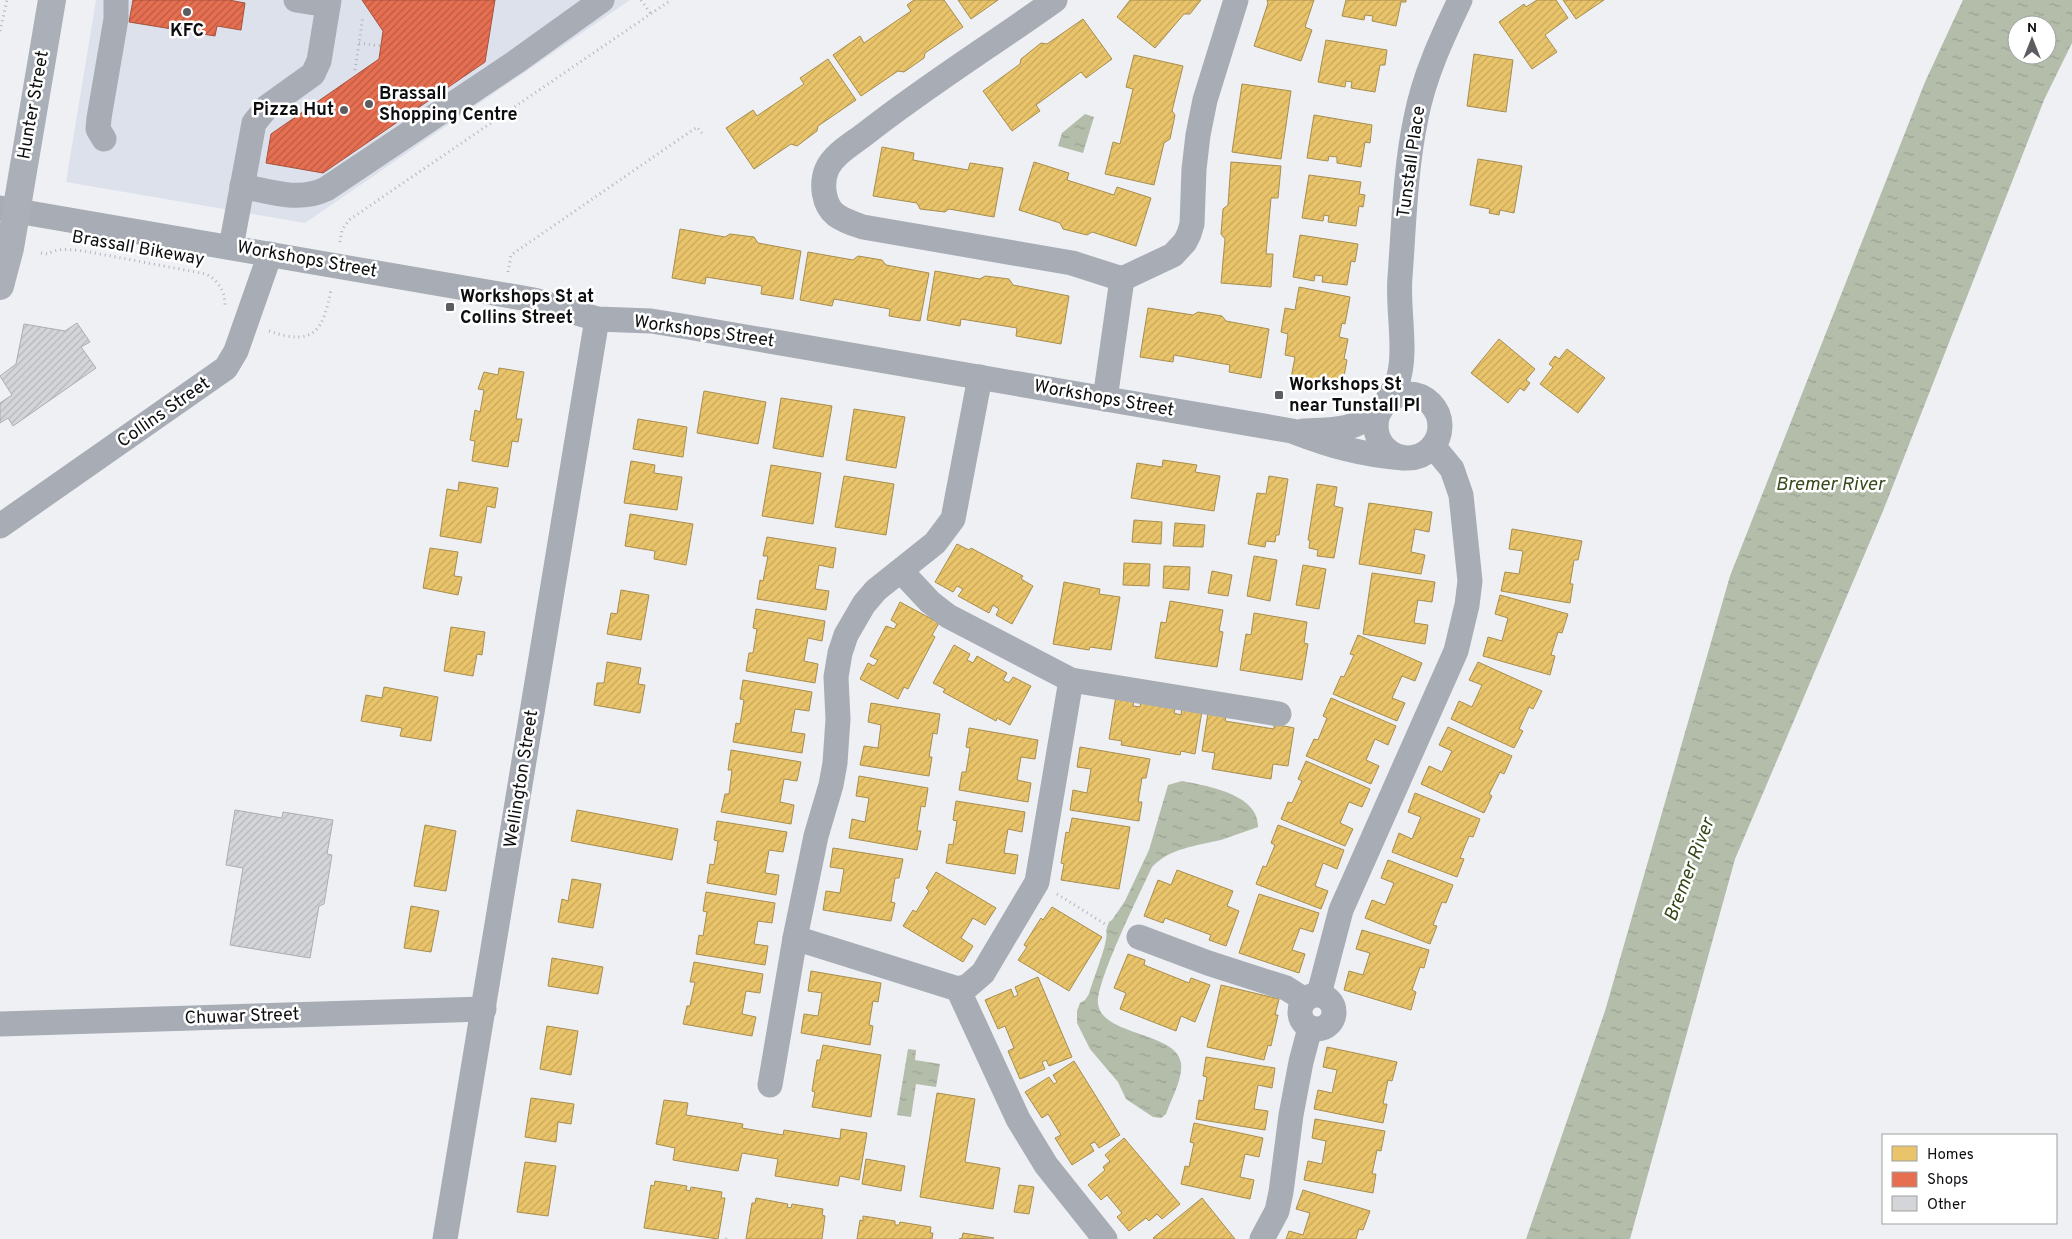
<svg xmlns="http://www.w3.org/2000/svg" width="2072" height="1239" font-family="Overpass,sans-serif">
<style>
.built{fill:#dde1eb}
.water{fill:url(#water-ripples);fill-rule:evenodd}
.homes{fill:url(#homes-hatch);stroke:#a78d4f}
.shops{fill:url(#shops-hatch);stroke:#a6523e}
.building{fill:url(#building-hatch);stroke:#acadb0}
.lines{fill:none;stroke-linecap:round;stroke-linejoin:round}
.path{stroke:#b2b5bc;stroke-width:3;stroke-dasharray:1 4;stroke-linecap:butt}
.minor{stroke:#a7acb5;stroke-width:25}
.major{stroke:#aaafb8;stroke-width:28}
.poi-dot{fill:#5c5d60;stroke:#fff;stroke-width:2}
.labels{text-anchor:middle;dominant-baseline:central;stroke-width:5;stroke-linejoin:round;paint-order:stroke}
.poi-label{font-size:18px;font-weight:bold;fill:#0d0e10;stroke:#fff;text-anchor:start}
.street-label{font-size:18px;fill:#0d0e10;stroke:#fff}
.water-label{font-size:19px;font-style:italic;fill:#37491a;stroke:#fff}
</style>
<defs>
<pattern id="water-ripples" width="26" height="14" patternUnits="userSpaceOnUse" patternTransform="scale(1.25)"><rect width="26" height="14" fill="#b3bdaa"/><path d="M2 4q2-2 4 0t4 0M15 11q2-2 4 0t4 0" fill="none" stroke="#99a191"/></pattern>
<pattern id="homes-hatch" width="6" height="6" patternUnits="userSpaceOnUse" patternTransform="scale(1.25)"><rect width="6" height="6" fill="#e9c46a"/><path d="M-1 1l2-2M0 6l6-6M5 7l2-2" fill="none" stroke="#c7a75b"/></pattern>
<pattern id="shops-hatch" width="6" height="6" patternUnits="userSpaceOnUse" patternTransform="scale(1.25)"><rect width="6" height="6" fill="#e76f51"/><path d="M-1 1l2-2M0 6l6-6M5 7l2-2" fill="none" stroke="#ba5a42"/></pattern>
<pattern id="building-hatch" width="6" height="6" patternUnits="userSpaceOnUse" patternTransform="scale(1.25)"><rect width="6" height="6" fill="#d4d5d8"/><path d="M-1 1l2-2M0 6l6-6M5 7l2-2" fill="none" stroke="#b5b6b8"/></pattern>
</defs>
<rect width="100%" height="100%" fill="#eef0f4"/>
<polygon class="built" points="96,0 630,0 305,223 66,182"/>
<g class="water">
<path d="M 1963,0 L 2072,0 L 2072,43 L 2044,100 L 1883,511 L 1735,859 L 1630,1239 L 1526,1239 L 1605,1011 L 1730,576 L 1925,82 ZM 2017,25 L 2047,25 L 2047,55 L 2017,55 Z"/>
<polygon points="1085,114 1094,117 1083,153 1058,146 1062,133"/>
<path d="M 1182,781 C 1207,786 1259,794 1258,827 C 1246,831 1233,836 1221,840 C 1196,846 1170,848 1152,867 C 1140,893 1096,981 1098,1004 C 1102,1036 1177,1032 1181,1063 C 1183,1079 1171,1099 1166,1114 L 1161,1118 L 1153,1117 L 1126,1099 L 1118,1082 L 1090,1049 L 1077,1023 L 1077,1011 L 1080,1003 L 1085,1000 L 1089,994 C 1092,982 1110,939 1106,931 L 1109,922 L 1112,920 L 1125,901 L 1149,850 L 1168,785 Z"/>
<polygon points="908,1049 916,1050 915,1060 940,1064 936,1087 916,1084 911,1117 897,1115"/>
</g>
<g class="homes">
<polygon points="914,0 944,0 963,27 925,53 924,58 904,72 898,71 861,96 833,55 860,36 864,43 911,11 907,5"/>
<polygon points="958,0 998,0 971,19"/>
<polygon points="1130,0 1201,0 1190,14 1184,14 1155,48 1117,17"/>
<polygon points="1267,0 1314,0 1305,27 1312,30 1301,61 1254,46 1268,3"/>
<polygon points="1346,0 1406,0 1406,2 1401,2 1396,26 1372,21 1373,16 1365,15 1364,20 1342,16"/>
<polygon points="1537,0 1556,0 1568,18 1545,35 1557,52 1532,69 1499,22 1524,4 1526,7"/>
<polygon points="1563,0 1604,0 1576,19"/>
<polygon points="1083,19 1112,59 1086,78 1081,72 1036,105 1040,111 1012,131 983,91 1020,64 1021,59 1041,43 1047,44"/>
<polygon points="1326,40 1387,50 1385,65 1380,65 1375,92 1351,88 1352,82 1346,81 1345,87 1318,82"/>
<polygon points="1474,54 1513,60 1506,112 1467,106"/>
<polygon points="1134,55 1183,66 1172,111 1175,115 1170,139 1164,143 1154,185 1105,174 1113,142 1120,144 1133,89 1126,87"/>
<polygon points="828,59 856,100 818,126 817,131 797,146 791,144 754,169 726,128 753,110 757,116 804,84 800,78"/>
<polygon points="1242,84 1291,91 1281,159 1232,152"/>
<polygon points="1314,115 1372,125 1370,143 1365,142 1361,167 1337,163 1337,157 1329,156 1328,161 1307,158"/>
<polygon points="882,147 914,153 913,160 968,170 970,163 1003,168 994,217 949,209 945,212 920,209 917,203 873,196"/>
<polygon points="1478,159 1522,166 1514,213 1500,210 1499,215 1489,213 1490,209 1470,205"/>
<polygon points="1034,162 1069,173 1067,180 1114,195 1117,187 1151,198 1136,246 1092,232 1087,235 1063,229 1060,223 1019,210"/>
<polygon points="1231,162 1281,166 1278,198 1271,198 1266,254 1273,254 1271,287 1221,283 1225,239 1221,234 1223,209 1228,205"/>
<polygon points="1309,175 1361,182 1359,194 1365,195 1363,207 1359,206 1356,226 1328,222 1329,216 1324,215 1323,221 1302,218"/>
<polygon points="680,229 725,237 730,234 754,237 758,243 801,251 793,299 761,294 762,286 706,277 705,284 672,278"/>
<polygon points="1300,235 1358,244 1355,262 1351,261 1347,285 1322,282 1323,276 1315,275 1314,281 1293,277"/>
<polygon points="808,252 853,260 858,256 882,260 886,265 929,273 920,321 889,316 890,309 834,299 832,306 800,300"/>
<polygon points="935,271 980,279 985,276 1009,279 1013,285 1069,296 1061,344 1016,336 1017,328 961,319 960,326 927,320"/>
<polygon points="1299,287 1350,297 1345,324 1342,323 1339,337 1348,339 1344,359 1347,360 1342,387 1291,378 1295,357 1285,355 1288,334 1281,332 1285,308 1295,310"/>
<polygon points="1148,308 1193,315 1198,312 1222,316 1226,321 1269,329 1261,378 1229,372 1230,365 1174,355 1173,362 1140,357"/>
<polygon points="1499,339 1535,369 1526,380 1530,383 1524,391 1520,388 1508,403 1471,373"/>
<polygon points="1567,349 1605,378 1578,413 1540,384 1553,367 1549,364 1555,356 1559,359"/>
<polygon points="499,368 524,372 516,419 522,419 518,442 512,441 508,467 472,461 475,441 470,440 475,410 480,412 484,390 478,389 484,372 498,375"/>
<polygon points="704,391 766,402 758,444 697,433"/>
<polygon points="781,398 832,406 823,457 773,448"/>
<polygon points="854,409 905,417 896,468 846,460"/>
<polygon points="638,419 687,427 683,457 633,449"/>
<polygon points="1163,460 1197,465 1195,472 1220,476 1214,511 1131,498 1137,463 1162,467"/>
<polygon points="631,461 655,465 654,473 682,477 677,510 624,503"/>
<polygon points="771,465 821,473 813,524 762,516"/>
<polygon points="844,476 894,484 886,535 835,527"/>
<polygon points="1269,476 1288,479 1279,535 1276,535 1275,542 1266,541 1265,547 1248,544 1257,493 1266,494"/>
<polygon points="459,482 498,488 495,508 487,506 481,543 440,536 447,489 458,491"/>
<polygon points="1317,484 1337,487 1334,506 1343,508 1334,558 1317,556 1318,550 1309,548 1310,540 1308,540"/>
<polygon points="1369,503 1432,512 1429,532 1415,529 1411,552 1425,555 1421,574 1359,564"/>
<polygon points="630,514 693,524 686,565 654,559 655,551 625,546"/>
<polygon points="1134,520 1162,522 1161,544 1132,542"/>
<polygon points="1175,523 1205,525 1203,547 1173,546"/>
<polygon points="1512,529 1582,541 1578,560 1574,560 1570,584 1573,584 1570,603 1501,591 1505,572 1519,574 1523,551 1509,549"/>
<polygon points="767,537 836,548 833,568 819,565 815,589 829,591 826,610 757,599 760,580 763,581 768,556 763,556"/>
<polygon points="957,544 969,550 971,548 1023,576 1021,579 1033,586 1012,624 996,615 999,609 993,605 989,613 958,596 963,589 957,586 953,592 935,582"/>
<polygon points="430,548 458,552 454,576 462,577 458,595 423,588"/>
<polygon points="1254,556 1277,560 1270,601 1247,596"/>
<polygon points="1124,563 1150,564 1149,586 1123,585"/>
<polygon points="1303,565 1326,569 1319,609 1296,605"/>
<polygon points="1164,566 1190,567 1189,590 1163,588"/>
<polygon points="1212,571 1232,575 1228,596 1208,593"/>
<polygon points="1372,573 1435,582 1432,602 1418,600 1414,623 1428,625 1425,644 1363,634"/>
<polygon points="1064,582 1100,589 1099,594 1120,597 1111,650 1090,647 1089,650 1053,644"/>
<polygon points="621,590 649,595 641,640 607,634 611,613 617,614"/>
<polygon points="1500,595 1568,614 1562,633 1558,632 1551,655 1555,656 1550,675 1483,656 1488,637 1502,641 1508,618 1495,614"/>
<polygon points="1170,601 1223,610 1219,631 1223,632 1217,667 1155,658 1161,622 1166,623"/>
<polygon points="900,602 939,623 932,635 935,637 908,689 904,687 898,699 860,679 868,663 874,666 878,660 870,656 886,626 894,629 897,624 891,620"/>
<polygon points="756,609 825,621 822,641 808,638 804,661 818,664 815,683 746,671 749,653 753,653 757,629 753,628"/>
<polygon points="1254,613 1307,622 1304,643 1308,644 1302,680 1240,670 1246,634 1251,635"/>
<polygon points="451,627 485,632 482,655 477,654 473,676 444,671"/>
<polygon points="1358,635 1422,663 1415,681 1402,676 1392,698 1405,703 1397,721 1333,694 1341,676 1344,677 1354,655 1350,654"/>
<polygon points="954,645 970,654 967,660 973,663 977,656 1007,673 1003,680 1009,683 1013,677 1031,686 1010,725 997,718 996,721 943,692 945,689 933,683"/>
<polygon points="607,662 641,668 638,684 645,685 640,713 594,705 597,683 604,683"/>
<polygon points="1478,662 1542,691 1533,709 1529,707 1519,729 1523,731 1514,748 1451,719 1459,701 1472,707 1482,685 1469,680"/>
<polygon points="743,680 812,692 809,711 795,709 791,732 805,734 802,753 733,742 736,723 740,724 744,700 740,699"/>
<polygon points="384,687 438,697 431,741 400,736 402,728 361,721 366,695 382,698"/>
<polygon points="1116,696 1134,700 1133,706 1140,707 1141,699 1176,705 1174,713 1181,715 1182,707 1202,711 1195,754 1181,751 1180,755 1121,745 1122,741 1109,739"/>
<polygon points="1331,698 1396,726 1388,745 1375,739 1366,760 1379,766 1371,784 1306,756 1314,739 1318,740 1327,718 1323,716"/>
<polygon points="871,703 940,714 937,734 933,733 929,757 932,757 929,776 860,765 864,746 878,748 881,725 868,722"/>
<polygon points="1208,713 1226,716 1225,721 1274,729 1274,724 1294,728 1288,766 1273,764 1271,779 1212,769 1215,753 1202,751"/>
<polygon points="1448,727 1512,756 1504,774 1500,772 1489,794 1492,796 1484,813 1421,784 1429,766 1442,772 1452,751 1439,745"/>
<polygon points="969,728 1038,740 1035,759 1021,757 1017,780 1031,783 1028,802 959,790 962,772 966,772 970,748 966,747"/>
<polygon points="1080,747 1150,759 1146,778 1142,778 1138,802 1142,802 1139,821 1070,810 1073,790 1087,793 1091,769 1077,767"/>
<polygon points="731,750 801,762 797,781 784,779 780,802 794,805 791,824 721,812 725,794 729,794 732,770 728,770"/>
<polygon points="1306,761 1370,789 1362,807 1349,802 1340,823 1353,829 1345,846 1281,819 1288,802 1292,803 1302,781 1298,779"/>
<polygon points="859,776 928,788 925,807 921,806 917,831 921,831 917,850 849,838 852,819 865,822 869,798 856,796"/>
<polygon points="1415,793 1480,819 1473,837 1469,836 1460,858 1464,859 1457,877 1392,852 1399,833 1412,839 1421,817 1408,812"/>
<polygon points="956,801 1025,812 1022,832 1008,829 1004,853 1018,855 1015,874 946,863 949,844 953,845 957,821 953,820"/>
<polygon points="577,810 678,829 672,860 571,841"/>
<polygon points="1072,818 1130,827 1119,889 1061,880 1064,864 1061,863 1066,832 1069,833"/>
<polygon points="717,821 787,832 783,852 769,850 765,873 779,875 776,895 707,883 710,864 714,865 718,841 714,840"/>
<polygon points="425,825 456,831 446,891 414,886"/>
<polygon points="1278,825 1344,850 1337,869 1323,863 1315,886 1328,891 1321,909 1256,884 1263,866 1266,867 1275,845 1271,843"/>
<polygon points="833,848 903,859 899,878 895,878 891,902 895,903 891,921 823,910 826,891 840,893 844,869 830,867"/>
<polygon points="1388,860 1453,885 1446,903 1442,902 1433,925 1437,926 1430,944 1365,918 1372,900 1385,905 1394,883 1381,878"/>
<polygon points="1177,870 1233,891 1227,906 1239,911 1226,946 1209,940 1211,935 1165,918 1163,923 1144,916 1158,880 1171,885"/>
<polygon points="936,872 996,908 985,925 973,918 961,938 973,946 963,962 903,926 913,910 916,912 929,891 926,888"/>
<polygon points="572,879 601,884 593,928 558,922 562,899 568,901"/>
<polygon points="706,892 775,903 772,923 758,921 754,944 768,946 765,965 696,954 699,935 703,936 707,912 703,911"/>
<polygon points="1259,894 1319,913 1313,932 1300,928 1292,950 1305,954 1299,973 1239,953"/>
<polygon points="411,906 439,911 431,952 404,948"/>
<polygon points="1052,907 1102,937 1069,991 1018,960 1027,947 1024,945 1041,918 1043,920"/>
<polygon points="1362,930 1429,950 1424,968 1420,967 1412,990 1416,992 1411,1010 1344,990 1349,971 1363,975 1370,953 1356,949"/>
<polygon points="1128,954 1145,960 1144,965 1189,983 1191,978 1210,985 1195,1022 1181,1016 1176,1031 1120,1009 1126,993 1114,988"/>
<polygon points="552,958 603,967 598,994 548,986"/>
<polygon points="694,962 763,974 760,993 746,991 742,1014 756,1017 752,1036 683,1024 687,1006 690,1006 695,982 690,982"/>
<polygon points="811,971 881,983 878,1002 873,1001 869,1025 873,1026 870,1045 801,1033 804,1014 818,1016 822,993 808,991"/>
<polygon points="1038,977 1072,1057 1049,1066 1046,1060 1042,1062 1045,1069 1020,1079 1008,1051 1014,1048 1005,1026 998,1029 985,1000 1011,989 1014,997 1018,995 1015,987"/>
<polygon points="1221,985 1279,999 1275,1015 1278,1015 1271,1046 1268,1045 1264,1060 1207,1047"/>
<polygon points="547,1026 578,1031 571,1075 540,1069"/>
<polygon points="823,1045 881,1055 871,1117 812,1107 815,1092 812,1091 817,1060 820,1060"/>
<polygon points="1327,1047 1397,1062 1392,1081 1388,1080 1383,1104 1387,1104 1383,1123 1314,1109 1318,1090 1332,1093 1337,1070 1323,1067"/>
<polygon points="1206,1057 1275,1068 1272,1088 1258,1085 1254,1109 1268,1111 1265,1130 1196,1119 1199,1100 1203,1101 1207,1077 1203,1076"/>
<polygon points="1074,1061 1120,1135 1099,1148 1095,1142 1090,1144 1094,1151 1072,1165 1055,1138 1061,1135 1048,1114 1042,1118 1025,1092 1049,1077 1054,1084 1057,1082 1053,1075"/>
<polygon points="937,1093 975,1099 965,1162 1000,1168 993,1209 920,1197"/>
<polygon points="531,1098 574,1104 571,1124 558,1122 556,1142 525,1137"/>
<polygon points="664,1100 688,1103 686,1115 743,1124 742,1128 783,1135 784,1130 840,1139 841,1129 867,1133 859,1180 840,1176 838,1186 775,1176 778,1159 742,1153 738,1171 673,1160 675,1148 656,1144"/>
<polygon points="1315,1119 1385,1131 1381,1151 1377,1150 1372,1174 1376,1174 1373,1193 1304,1180 1308,1161 1322,1164 1326,1141 1312,1138"/>
<polygon points="1194,1123 1263,1138 1259,1157 1245,1154 1240,1177 1254,1180 1250,1199 1181,1184 1185,1166 1189,1167 1194,1143 1190,1142"/>
<polygon points="1124,1138 1180,1204 1162,1219 1157,1214 1149,1221 1146,1218 1129,1231 1117,1217 1122,1213 1107,1195 1101,1200 1088,1185 1105,1170 1103,1167 1110,1161 1105,1155"/>
<polygon points="866,1159 905,1166 901,1191 862,1184"/>
<polygon points="525,1162 556,1166 548,1216 517,1212"/>
<polygon points="655,1181 687,1186 686,1190 690,1191 691,1187 722,1192 721,1198 725,1198 718,1239 644,1228 651,1185 654,1186"/>
<polygon points="1019,1185 1034,1187 1029,1214 1014,1212"/>
<polygon points="1303,1190 1370,1211 1363,1230 1359,1229 1356,1239 1286,1239 1289,1231 1303,1235 1310,1213 1296,1209"/>
<polygon points="756,1198 788,1204 787,1207 791,1208 792,1204 823,1209 822,1215 825,1216 822,1239 746,1239 752,1203 755,1203"/>
<polygon points="1202,1198 1235,1239 1154,1239 1153,1238"/>
<polygon points="863,1216 895,1221 895,1225 899,1225 900,1222 931,1227 930,1233 933,1233 932,1239 857,1239 860,1220 863,1221"/>
<polygon points="963,1233 994,1238 959,1239 962,1238"/>
</g>
<g class="shops">
<polygon points="133,0 229,0 245,3 241,30 217,26 215,36 129,22"/>
<polygon points="362,0 495,0 485,62 323,173 266,163 271,134 379,59 383,31"/>
</g>
<g class="building">
<polygon points="77,323 90,342 81,347 96,368 13,426 8,418 0,423 0,403 12,395 0,376 16,364 24,324 65,331"/>
<polygon points="235,810 282,818 283,812 333,820 327,854 332,855 324,904 319,906 310,958 230,945 243,868 226,865"/>
</g>
<g class="lines">
<g class="path">
<polyline points="641,0 651,14"/>
<polyline points="0,31 7,0"/>
<polyline points="359,43 381,46"/>
<polyline points="355,70 363,16"/>
<polyline points="340,242 342,230 349,220 671,0"/>
<path d="M 41,253 L 48,254 C 59,247 72,250 84,251 L 206,274 C 218,280 225,291 225,305"/>
<polyline points="508,272 511,255 697,127 702,133"/>
<path d="M 269,331 C 315,347 323,330 331,290"/>
<polyline points="1057,894 1105,924 1116,929"/>
<polyline points="726,1239 727,1238"/>
</g>
<g class="minor">
<polyline points="296,0 328,5"/>
<path d="M 1055,0 C 992,45 926,86 865,134 C 852,144 834,154 827,169 C 821,183 823,205 836,215 C 844,221 854,224 863,227 L 1072,263 L 1122,279 L 1173,255 L 1185,242 L 1189,234 L 1192,224 L 1194,169 L 1198,135 L 1205,100 L 1236,0"/>
<polyline points="104,139 98,129 99,118 116,19 116,0"/>
<path d="M 242,186 C 271,192 299,202 326,189 L 517,61 L 602,0"/>
<path d="M 0,208 L 534,300 L 597,319 L 651,321 L 682,326 L 1292,431 C 1331,446 1362,455 1403,458"/>
<polyline points="231,247 254,123 267,107 313,74 319,61 329,0"/>
<circle cx="1408" cy="426" r="32"/>
<polyline points="1105,399 1122,279"/>
<path d="M 1386,403 C 1389,396 1394,390 1397,383 C 1408,354 1397,308 1400,277 C 1404,224 1405,170 1416,118 C 1424,76 1442,38 1460,0"/>
<path d="M 1303,431 C 1334,430 1354,431 1380,410"/>
<polyline points="0,526 226,368 236,351 270,254"/>
<polyline points="901,571 930,602 948,616 1071,680 1279,714"/>
<polyline points="1139,937 1208,963 1286,988 1305,1000"/>
<polyline points="795,938 958,989 968,986 983,973 1037,882 1071,680"/>
<polyline points="958,989 1018,1119 1046,1165 1105,1239"/>
<polyline points="1319,994 1341,910 1456,651 1467,605 1470,581 1461,495 1452,469 1433,446"/>
<circle cx="1317" cy="1012" r="17"/>
<polyline points="0,1024 484,1009"/>
<polyline points="770,1085 795,938 816,836 831,785 835,763 838,719 836,677 840,653 846,635 864,604 876,590 935,543 953,519 980,377"/>
<polyline points="445,1239 597,319"/>
<polyline points="1262,1239 1277,1211 1281,1192 1291,1115 1301,1062 1310,1028"/>
</g>
<polyline class="major" points="0,286 10,248 52,0"/>
</g>
<g class="poi-dot">
<circle cx="187" cy="12" r="5"/>
<circle cx="369" cy="104" r="5"/>
<circle cx="344" cy="110" r="5"/>
<rect x="445" y="302" width="10" height="10" rx="2.5"/>
<rect x="1274" y="390" width="10" height="10" rx="2.5"/>
</g>
<g class="labels">
<g class="poi-label">
<text x="187" y="31" text-anchor="middle">KFC</text>
<text x="379" y="94">Brassall<tspan x="379" dy="21">Shopping Centre</tspan></text>
<text x="334" y="110" text-anchor="end">Pizza Hut</text>
<text x="460" y="297">Workshops St at<tspan x="460" dy="21">Collins Street</tspan></text>
<text x="1289" y="385">Workshops St<tspan x="1289" dy="21">near Tunstall Pl</tspan></text>
</g>
<g class="street-label">
<text transform="translate(34 105) rotate(-80)">Hunter Street</text>
<text transform="translate(1412 162) rotate(-82)">Tunstall Place</text>
<text transform="translate(138 249) rotate(10)">Brassall Bikeway</text>
<text transform="translate(307 260) rotate(10)">Workshops Street</text>
<text transform="translate(704 332) rotate(8)">Workshops Street</text>
<text transform="translate(1104 399) rotate(10)">Workshops Street</text>
<text transform="translate(164 413) rotate(-35)">Collins Street</text>
<text transform="translate(522 779) rotate(-81)">Wellington Street</text>
<text transform="translate(242 1017) rotate(-2)">Chuwar Street</text>
</g>
<g class="water-label">
<text x="1830" y="485">Bremer River</text>
<text transform="translate(1690 870) rotate(-69)">Bremer River</text>
</g>
</g>
<rect x="1882" y="1134" width="175" height="90" fill="#ffffff" stroke="#9e9f9f"/>
<rect x="1892" y="1146" width="25" height="15" fill="#e9c46a" stroke="#9e9f9f"/>
<text x="1927" y="1159" font-size="15" fill="#0d0e10">Homes</text>
<rect x="1892" y="1172" width="25" height="15" fill="#e76f51" stroke="#9e9f9f"/>
<text x="1927" y="1184" font-size="15" fill="#0d0e10">Shops</text>
<rect x="1892" y="1196" width="25" height="15" fill="#d4d5d8" stroke="#9e9f9f"/>
<text x="1927" y="1209" font-size="15" fill="#0d0e10">Other</text>
<g transform="translate(2032 40)"><circle r="24" fill="#ffffff" stroke="#9e9f9f"/>
<path d="M0-4L9 19L0 12L-9 19Z" fill="#5c5d60"/>
<text y="-8" font-size="14" font-weight="bold" text-anchor="middle" fill="#0d0e10">N</text>
</g>
</svg>
